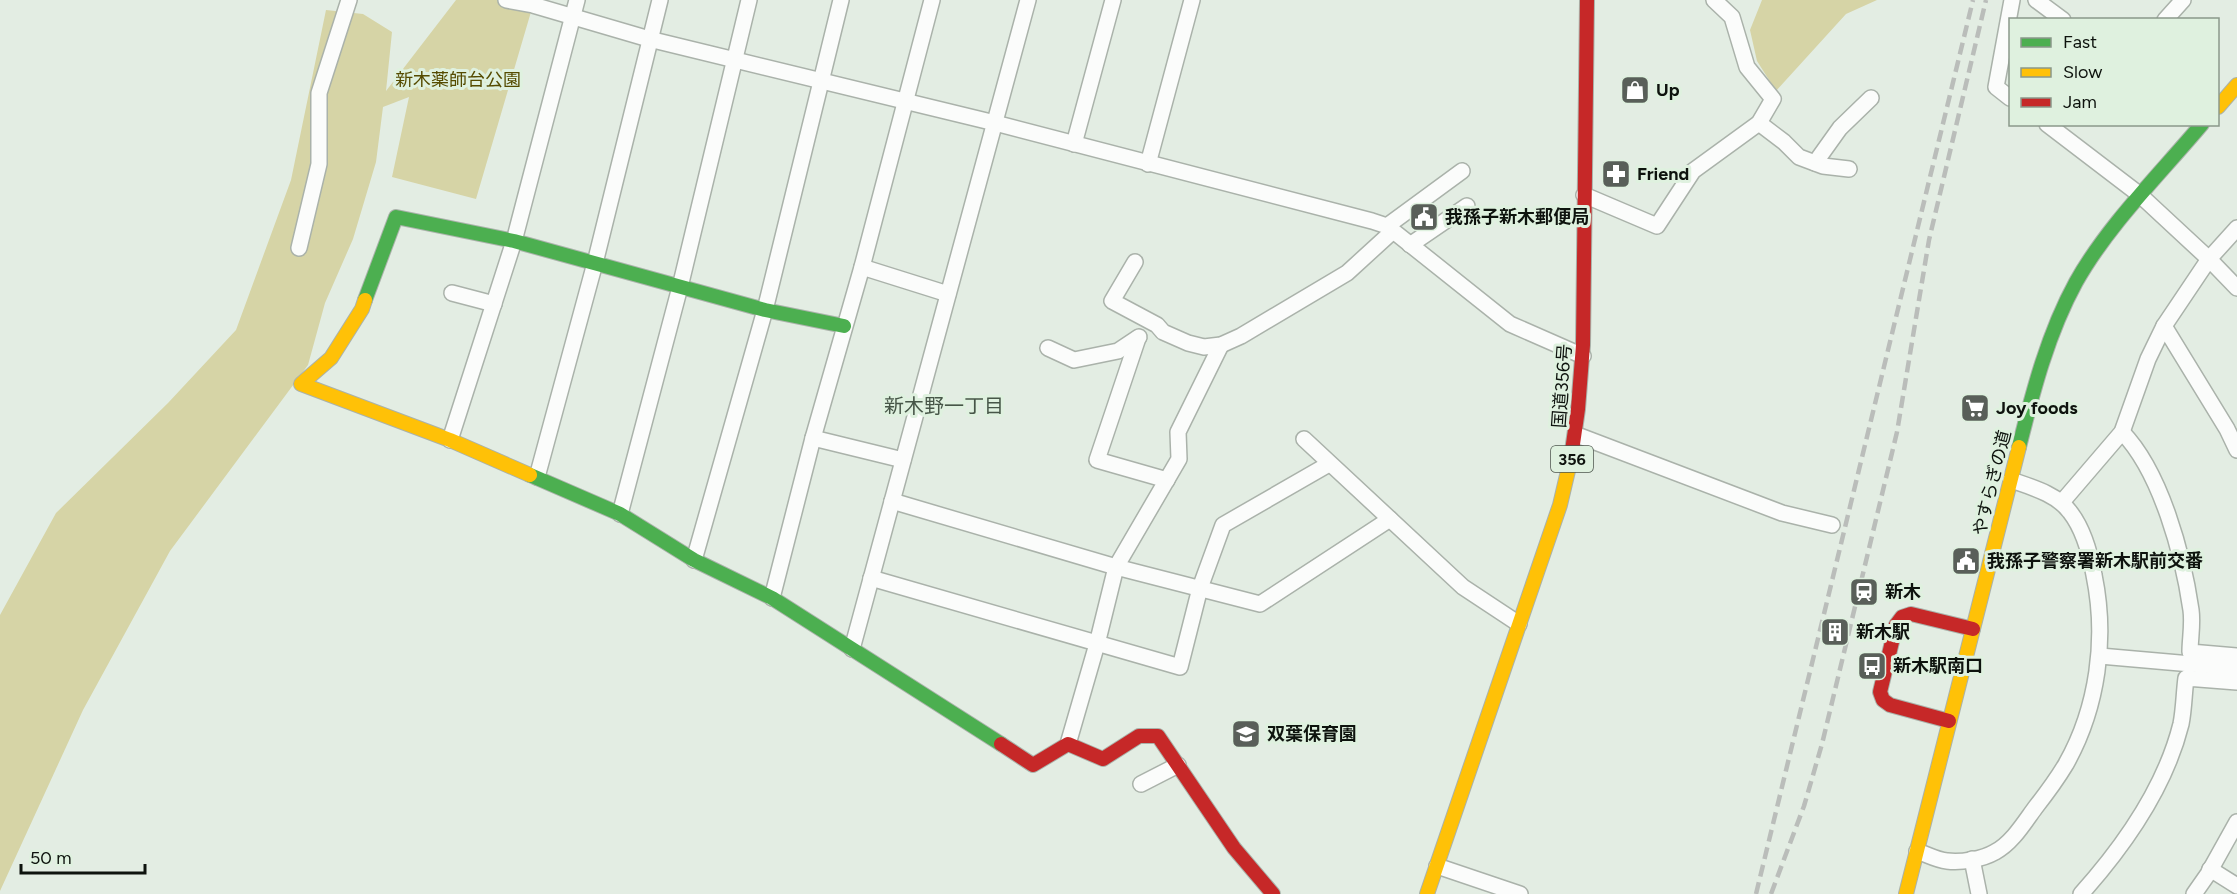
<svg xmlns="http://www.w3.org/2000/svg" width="2237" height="894" font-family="Figtree,'Noto Sans JP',sans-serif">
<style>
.green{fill:#d6d4a6}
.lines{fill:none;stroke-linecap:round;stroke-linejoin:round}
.street-casing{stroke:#aab2aa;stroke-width:18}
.fast-casing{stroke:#aab2aa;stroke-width:16}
.slow-casing{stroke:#aab2aa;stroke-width:16}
.jam-casing{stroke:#aab2aa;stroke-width:16}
.street{stroke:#fbfcfb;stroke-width:15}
.fast{stroke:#4caf50;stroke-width:14}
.slow{stroke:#ffc107;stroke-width:14}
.jam{stroke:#c62828;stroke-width:14}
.rail{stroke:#babdba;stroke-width:4.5;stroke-dasharray:12 6;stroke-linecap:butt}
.labels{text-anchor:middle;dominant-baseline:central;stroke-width:6;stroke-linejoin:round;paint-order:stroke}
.shield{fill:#dff1df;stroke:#4d564d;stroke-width:1.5}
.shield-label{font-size:16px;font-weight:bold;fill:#0e130e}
.park-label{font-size:18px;fill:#554b00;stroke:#dff1df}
.poi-label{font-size:18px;font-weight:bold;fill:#0e130e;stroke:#dff1df;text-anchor:start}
.street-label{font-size:18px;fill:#0e130e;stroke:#dff1df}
.neighbourhood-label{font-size:20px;fill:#475648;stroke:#dff1df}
</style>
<rect width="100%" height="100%" fill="#e3ede3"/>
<g class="green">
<polygon points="456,0 506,0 533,5 476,199 392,177 409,97 383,107 376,162 353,239 325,303 308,365 170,551 83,710 0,891 0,615 56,513 168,403 236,330 291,180 326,10 363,14 392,32 386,91"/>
<polygon points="1762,0 1877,0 1846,14 1776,91 1757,61 1750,30"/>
</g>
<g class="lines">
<g class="street-casing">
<g id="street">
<polyline points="506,0 533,5 649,39 995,123 1372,221 1387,226 1510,324 1583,356"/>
<polyline points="2036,0 2063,20"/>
<polyline points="2165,20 2183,0"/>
<polyline points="2010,98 1996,87 2012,0"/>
<polyline points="1759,123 1784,142 1799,157 1823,166 1849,169"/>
<polyline points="2047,124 2140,195 2209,259 2237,288"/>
<polyline points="1074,144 1113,0"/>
<polyline points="1815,163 1840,128 1871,98"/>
<polyline points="1148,164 1192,0"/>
<polyline points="1584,195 1657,226 1693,171 1759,123 1773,99 1747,67 1732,17 1714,0"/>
<polyline points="1387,226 1462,171"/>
<polyline points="1410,245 1467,206"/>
<polyline points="299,248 319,164 319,93 349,0"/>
<polyline points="1135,262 1112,301 1157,325 1163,332 1188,343 1204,347 1221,345 1241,336 1347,273 1393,231"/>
<polyline points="862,267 948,294"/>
<polyline points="452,293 494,304"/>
<polyline points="2164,326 2227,429 2237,450"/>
<polyline points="1138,338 1097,460 1167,480"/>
<polyline points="1048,348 1074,360 1118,351 1139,337"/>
<path d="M 2122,432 C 2161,472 2183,555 2191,610 C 2193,624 2190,639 2190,652 L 2237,656"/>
<polyline points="1577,435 1782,513 1832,525"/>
<polyline points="813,438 903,460"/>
<polyline points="1304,439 1463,587 1519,624"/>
<polyline points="450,440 514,241 577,0"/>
<polyline points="537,477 595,263 660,0"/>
<polyline points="892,501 1116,567 1260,604 1390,519"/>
<polyline points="2062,502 2122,432 2148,359 2164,326 2209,259 2237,228"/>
<polyline points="620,514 680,287 749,0"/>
<polyline points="694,560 765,310 841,0"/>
<polyline points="871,578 1180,667 1200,588 1223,525 1329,464"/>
<polyline points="772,598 813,438 862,267 932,0"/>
<polyline points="852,649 1028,0"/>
<polyline points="2100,656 2237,668"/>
<polyline points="1068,744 1097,644 1116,567 1179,459 1178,432 1221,345"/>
<polyline points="1141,784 1178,765"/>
<path d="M 1917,851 C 1926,854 1937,860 1947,861 C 1961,863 1983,859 1995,852 C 2012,843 2024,823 2035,808 C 2046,794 2057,779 2066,764 C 2098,707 2107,638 2094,575 C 2090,553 2084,530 2070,512 C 2057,494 2031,487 2011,480"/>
<polyline points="1972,859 1979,894"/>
<polyline points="1437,866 1520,894"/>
<polyline points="2210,869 2237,886"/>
<path d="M 2081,894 C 2124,846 2165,788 2181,724 C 2184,709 2184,693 2186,678 L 2237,682"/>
<polyline points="2194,894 2208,874 2237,822"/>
</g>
</g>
<g class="fast-casing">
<g id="fast">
<polyline points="365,300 396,217 514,241 765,310 844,326"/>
<path d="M 2019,447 C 2033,391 2048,333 2076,282 C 2108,225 2160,174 2202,124"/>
<polyline points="530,475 620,514 694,560 772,598 1001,744"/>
</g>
</g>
<g class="slow-casing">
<g id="slow">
<polyline points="2218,107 2237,85"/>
<polyline points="365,300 362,309 331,358 301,384 450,440 530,475"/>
<polyline points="1427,894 1560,505 1571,458"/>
<polyline points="1906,894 2019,447"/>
</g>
</g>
<g class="jam-casing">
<g id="jam">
<polyline points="1571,458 1578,409 1583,345 1587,0"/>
<polyline points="1949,721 1890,705 1883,700 1880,692 1896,625 1902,617 1911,614 1973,629"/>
<polyline points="1001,744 1033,765 1068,744 1103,759 1139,736 1158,736 1234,848 1273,894"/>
</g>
</g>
<use href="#street" class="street"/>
<use href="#fast" class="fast"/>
<use href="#slow" class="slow"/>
<use href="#jam" class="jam"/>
<g class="rail">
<polyline points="1756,894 1973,0"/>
<polyline points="1771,894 1804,806 1822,744 1897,432 1929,240 1986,0"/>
</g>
</g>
<defs>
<g id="shop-square" transform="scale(1.5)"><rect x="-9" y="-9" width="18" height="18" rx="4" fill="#595f59" stroke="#dff1df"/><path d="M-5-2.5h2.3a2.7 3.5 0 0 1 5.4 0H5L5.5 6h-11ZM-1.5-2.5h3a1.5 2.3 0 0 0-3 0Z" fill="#fff"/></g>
<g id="pharmacy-square" transform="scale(1.5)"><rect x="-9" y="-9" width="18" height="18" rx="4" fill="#595f59" stroke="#dff1df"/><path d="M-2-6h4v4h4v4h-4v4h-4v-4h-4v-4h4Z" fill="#fff"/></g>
<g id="civic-square" transform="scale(1.5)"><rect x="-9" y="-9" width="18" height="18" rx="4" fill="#595f59" stroke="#dff1df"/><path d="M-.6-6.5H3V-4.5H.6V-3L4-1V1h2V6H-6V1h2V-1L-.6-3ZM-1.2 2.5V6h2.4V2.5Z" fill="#fff"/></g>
<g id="supermarket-square" transform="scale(1.5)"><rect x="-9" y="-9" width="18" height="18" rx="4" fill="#595f59" stroke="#dff1df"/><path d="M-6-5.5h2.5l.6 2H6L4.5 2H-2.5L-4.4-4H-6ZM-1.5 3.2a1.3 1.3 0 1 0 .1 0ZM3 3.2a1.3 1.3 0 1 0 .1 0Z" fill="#fff"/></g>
<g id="station-square" transform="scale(1.5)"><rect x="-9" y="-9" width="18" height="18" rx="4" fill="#595f59" stroke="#dff1df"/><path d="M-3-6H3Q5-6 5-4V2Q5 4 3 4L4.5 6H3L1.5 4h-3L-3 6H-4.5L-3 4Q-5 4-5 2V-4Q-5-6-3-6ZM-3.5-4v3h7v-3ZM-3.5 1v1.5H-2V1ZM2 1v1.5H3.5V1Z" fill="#fff"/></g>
<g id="building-square" transform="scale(1.5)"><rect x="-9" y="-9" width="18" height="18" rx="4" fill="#595f59" stroke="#dff1df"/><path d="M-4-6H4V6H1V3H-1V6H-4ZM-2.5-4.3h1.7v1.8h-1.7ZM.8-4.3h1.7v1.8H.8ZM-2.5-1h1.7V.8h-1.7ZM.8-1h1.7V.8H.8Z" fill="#fff"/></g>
<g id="bus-square" transform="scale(1.5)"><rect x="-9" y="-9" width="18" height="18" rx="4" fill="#595f59" stroke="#dff1df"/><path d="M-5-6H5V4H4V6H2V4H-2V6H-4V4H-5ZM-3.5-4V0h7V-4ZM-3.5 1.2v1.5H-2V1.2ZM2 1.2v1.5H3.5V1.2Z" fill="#fff"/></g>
<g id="school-square" transform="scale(1.5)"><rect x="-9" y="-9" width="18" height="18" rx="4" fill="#595f59" stroke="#dff1df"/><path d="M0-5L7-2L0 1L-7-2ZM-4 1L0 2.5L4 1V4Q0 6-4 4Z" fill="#fff"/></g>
</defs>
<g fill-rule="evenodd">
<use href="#shop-square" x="1635" y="90"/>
<use href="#pharmacy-square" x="1616" y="174"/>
<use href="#civic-square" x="1424" y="217"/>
<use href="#supermarket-square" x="1975" y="408"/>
<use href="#civic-square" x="1966" y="561"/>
<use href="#station-square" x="1864" y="592"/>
<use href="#building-square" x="1835" y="632"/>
<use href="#bus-square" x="1872" y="666"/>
<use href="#school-square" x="1246" y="734"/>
</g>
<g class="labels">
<rect class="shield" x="1551" y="446" width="42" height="26" rx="4.5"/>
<g class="shield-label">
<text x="1572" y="459">356</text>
</g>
<g class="park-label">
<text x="458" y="80">新木薬師台公園</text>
</g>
<g class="poi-label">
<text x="1656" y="90">Up</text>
<text x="1637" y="174">Friend</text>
<text x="1445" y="217">我孫子新木郵便局</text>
<text x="1996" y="408">Joy foods</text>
<text x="1987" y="561">我孫子警察署新木駅前交番</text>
<text x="1885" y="592">新木</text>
<text x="1856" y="632">新木駅</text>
<text x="1893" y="666">新木駅南口</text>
<text x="1267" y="734">双葉保育園</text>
</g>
<g class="street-label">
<text transform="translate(1562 386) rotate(-86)">国道356号</text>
<text transform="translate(1992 483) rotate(-76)">やすらぎの道</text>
</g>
<g class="neighbourhood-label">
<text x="944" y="406">新木野一丁目</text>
</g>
</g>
<rect x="2009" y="18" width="210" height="108" fill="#dff1df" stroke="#8b988b" stroke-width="1.5"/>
<rect x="2021" y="38" width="30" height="9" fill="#4caf50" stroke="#8b988b" stroke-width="1.5"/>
<text x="2063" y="48" font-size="18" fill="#0e130e">Fast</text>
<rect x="2021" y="68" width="30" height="9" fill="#ffc107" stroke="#8b988b" stroke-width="1.5"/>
<text x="2063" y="78" font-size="18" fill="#0e130e">Slow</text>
<rect x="2021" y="98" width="30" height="9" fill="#c62828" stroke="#8b988b" stroke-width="1.5"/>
<text x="2063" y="108" font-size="18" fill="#0e130e">Jam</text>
<path d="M21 864v9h124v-9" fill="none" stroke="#0e130e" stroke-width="3"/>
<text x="30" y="864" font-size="18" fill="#0e130e" stroke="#dff1df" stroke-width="4.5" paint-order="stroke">50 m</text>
</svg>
